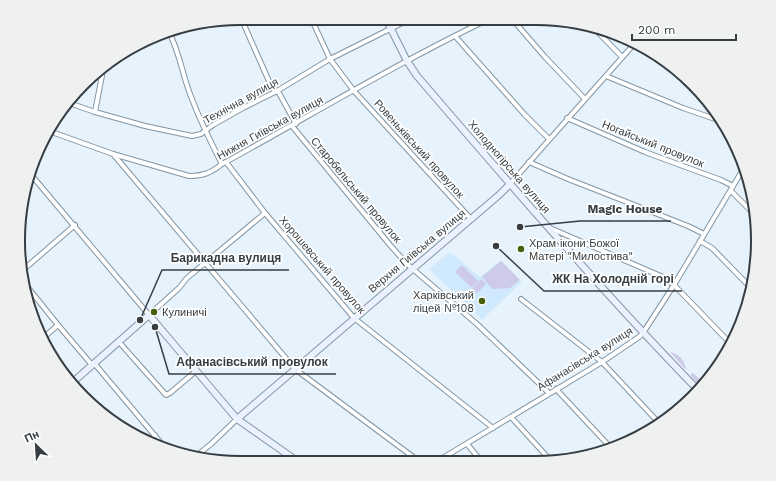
<svg xmlns="http://www.w3.org/2000/svg" width="776" height="481" font-family="'Work Sans',sans-serif">
<style>
.built{fill:#d0e9fd}
.green{fill:#cdcbe7}
.lines{fill:none;stroke-linecap:round;stroke-linejoin:round}
.street-casing{stroke:#8395a2;stroke-width:6}
.secondary-casing{stroke:#8395a2;stroke-width:8}
.street{stroke:#fff;stroke-width:4}
.secondary{stroke:#ebf1fe;stroke-width:6}
.poi-dot{fill:#47600e;stroke:#fff;stroke-width:1.5}
.labels{text-anchor:middle;dominant-baseline:central;stroke-width:3.5;stroke-linejoin:round;paint-order:stroke}
.street-label{font-size:11px;fill:#363e43;stroke:#fff}
.poi-label{font-size:11px;fill:#363e43;stroke:#fff;text-anchor:start}
.rim{fill:none;stroke:#363e43;stroke-width:2}
.leader{fill:none;stroke:#363e43;stroke-width:1.5}
.callout-dot{fill:#363e43;stroke:#fff;stroke-width:1.5}
.callout-label{font-size:12px;text-anchor:middle;font-weight:bold;fill:#363e43;stroke:#fff;stroke-width:3.5;stroke-linejoin:round;paint-order:stroke}
</style>
<rect width="100%" height="100%" fill="#e7f3fc"/>
<polygon class="built" points="450,252 480,277 501,260 522,282 482,320 429,269"/>
<g class="green">
<polygon points="501,261 520,280 510,288 492,289 482,277"/>
<polygon points="462,265 478,281 472,288 455,272"/>
<polygon points="481,279 486,284 477,293 472,289"/>
<path d="M 670,352 C 680,354 685,361 686,370 Z"/>
<polygon points="693,373 704,383 700,386 691,376 691,374"/>
</g>
<g class="lines">
<g class="street-casing">
<g id="street">
<polyline points="241,18 272,88 279,93 296,124"/>
<polyline points="311,18 330,59 354,91 471,219"/>
<polyline points="513,20 545,57 585,99"/>
<polyline points="594,28 622,57"/>
<path d="M 168,30 C 179,50 182,73 190,94 C 199,118 210,141 222,164"/>
<polyline points="455,36 525,115 549,139"/>
<polyline points="606,76 683,108 721,121"/>
<polyline points="69,103 95,112 145,126 192,136 201,134 213,125 243,108 277,91 330,59 410,19"/>
<polyline points="95,112 104,65"/>
<polyline points="567,118 645,152 721,180 733,186"/>
<polyline points="292,126 390,245 407,264 478,325 549,393"/>
<path d="M 49,131 L 113,154 L 189,176 C 203,176 211,173 222,164 C 310,116 397,63 489,19"/>
<polyline points="113,154 295,369 420,462"/>
<polyline points="226,162 265,213 354,318 493,428"/>
<polyline points="529,162 568,179 688,226 704,234"/>
<polyline points="29,174 33,177 149,315 179,288 187,278 265,213"/>
<polyline points="510,184 635,43"/>
<polyline points="731,191 756,216"/>
<polyline points="550,228 663,277 674,285 729,342"/>
<polyline points="700,241 712,248 751,288"/>
<polyline points="23,270 75,225"/>
<polyline points="25,284 58,325 92,365"/>
<polyline points="521,299 602,362 659,423"/>
<polyline points="43,338 58,325"/>
<polyline points="119,342 166,395 170,393 196,371"/>
<polyline points="94,363 166,449"/>
<polyline points="556,389 612,449"/>
<polyline points="511,417 552,462"/>
<polyline points="148,442 155,435"/>
<polyline points="467,444 482,462"/>
<polyline points="195,457 211,444 237,419"/>
<polyline points="436,462 602,362 639,337 643,333 674,285 742,171"/>
</g>
</g>
<g class="secondary-casing">
<g id="secondary">
<path d="M 386,19 L 407,61 L 417,76 C 508,182 599,288 697,389"/>
<polyline points="73,382 149,315 237,419 297,461"/>
<polyline points="237,419 499,195 510,184"/>
</g>
</g>
<use href="#street" class="street"/>
<use href="#secondary" class="secondary"/>
</g>
<g class="poi-dot">
<circle cx="521" cy="249" r="4"/>
<circle cx="482" cy="301" r="4"/>
<circle cx="154" cy="312" r="4"/>
</g>
<g class="labels">
<g class="street-label">
<text transform="translate(241 101) rotate(-29)">Технічна вулиця</text>
<text transform="translate(270 128) rotate(-29)">Нижня Гиївська вулиця</text>
<text transform="translate(653 144) rotate(22)">Ногайський провулок</text>
<text transform="translate(419 149) rotate(48)">Ровеньківський провулок</text>
<text transform="translate(509 167) rotate(49)">Холодногірська вулиця</text>
<text transform="translate(356 190) rotate(50)">Старобельський провулок</text>
<text transform="translate(417 251) rotate(-40)">Верхня Гиївська вулиця</text>
<text transform="translate(322 265) rotate(49)">Хорошевський провулок</text>
<text transform="translate(585 359) rotate(-32)">Афанасівська вулиця</text>
</g>
<g class="poi-label">
<text x="529" y="243">Храм ікони Божої<tspan x="529" dy="13">Матері "Милостива"</tspan></text>
<text x="474" y="295" text-anchor="end">Харківський<tspan x="474" dy="13">ліцей №108</tspan></text>
<text x="162" y="312">Кулиничі</text>
</g>
</g>
<path d="M0 0H776V481H0ZM240 25H536A215 215 0 0 1 751 240V241A215 215 0 0 1 536 456H240A215 215 0 0 1 25 241V240A215 215 0 0 1 240 25Z" fill="#eff0f0" fill-rule="evenodd"/>
<path class="rim" d="M240 25H536A215 215 0 0 1 751 240V241A215 215 0 0 1 536 456H240A215 215 0 0 1 25 241V240A215 215 0 0 1 240 25Z"/>
<path class="leader" d="M520 227L580 221H671M140 320L162 270H289M496 246L544 291H682M155 327L169 374H336"/>
<g class="callout-dot">
<circle cx="520" cy="227" r="4"/>
<circle cx="140" cy="320" r="4"/>
<circle cx="496" cy="246" r="4"/>
<circle cx="155" cy="327" r="4"/>
</g>
<g class="callout-label">
<text x="625" y="213">Magic House</text>
<text x="226" y="262">Барикадна вулиця</text>
<text x="613" y="283">ЖК На Холодній горі</text>
<text x="252" y="366">Афанасівський провулок</text>
</g>
<g transform="translate(36 445) rotate(335)" stroke="#ffffff" stroke-width="3" paint-order="stroke">
<path d="M0-3L7 15L0 10L-7 15Z" fill="#363e43"/>
<text y="-6" font-size="11" font-weight="bold" text-anchor="middle" fill="#363e43">Пн</text>
</g>
<path d="M632 34v6h104v-6" fill="none" stroke="#363e43" stroke-width="2"/>
<text x="638" y="34" font-size="12" fill="#363e43" stroke="#ffffff" stroke-width="3" paint-order="stroke">200 m</text>
</svg>
